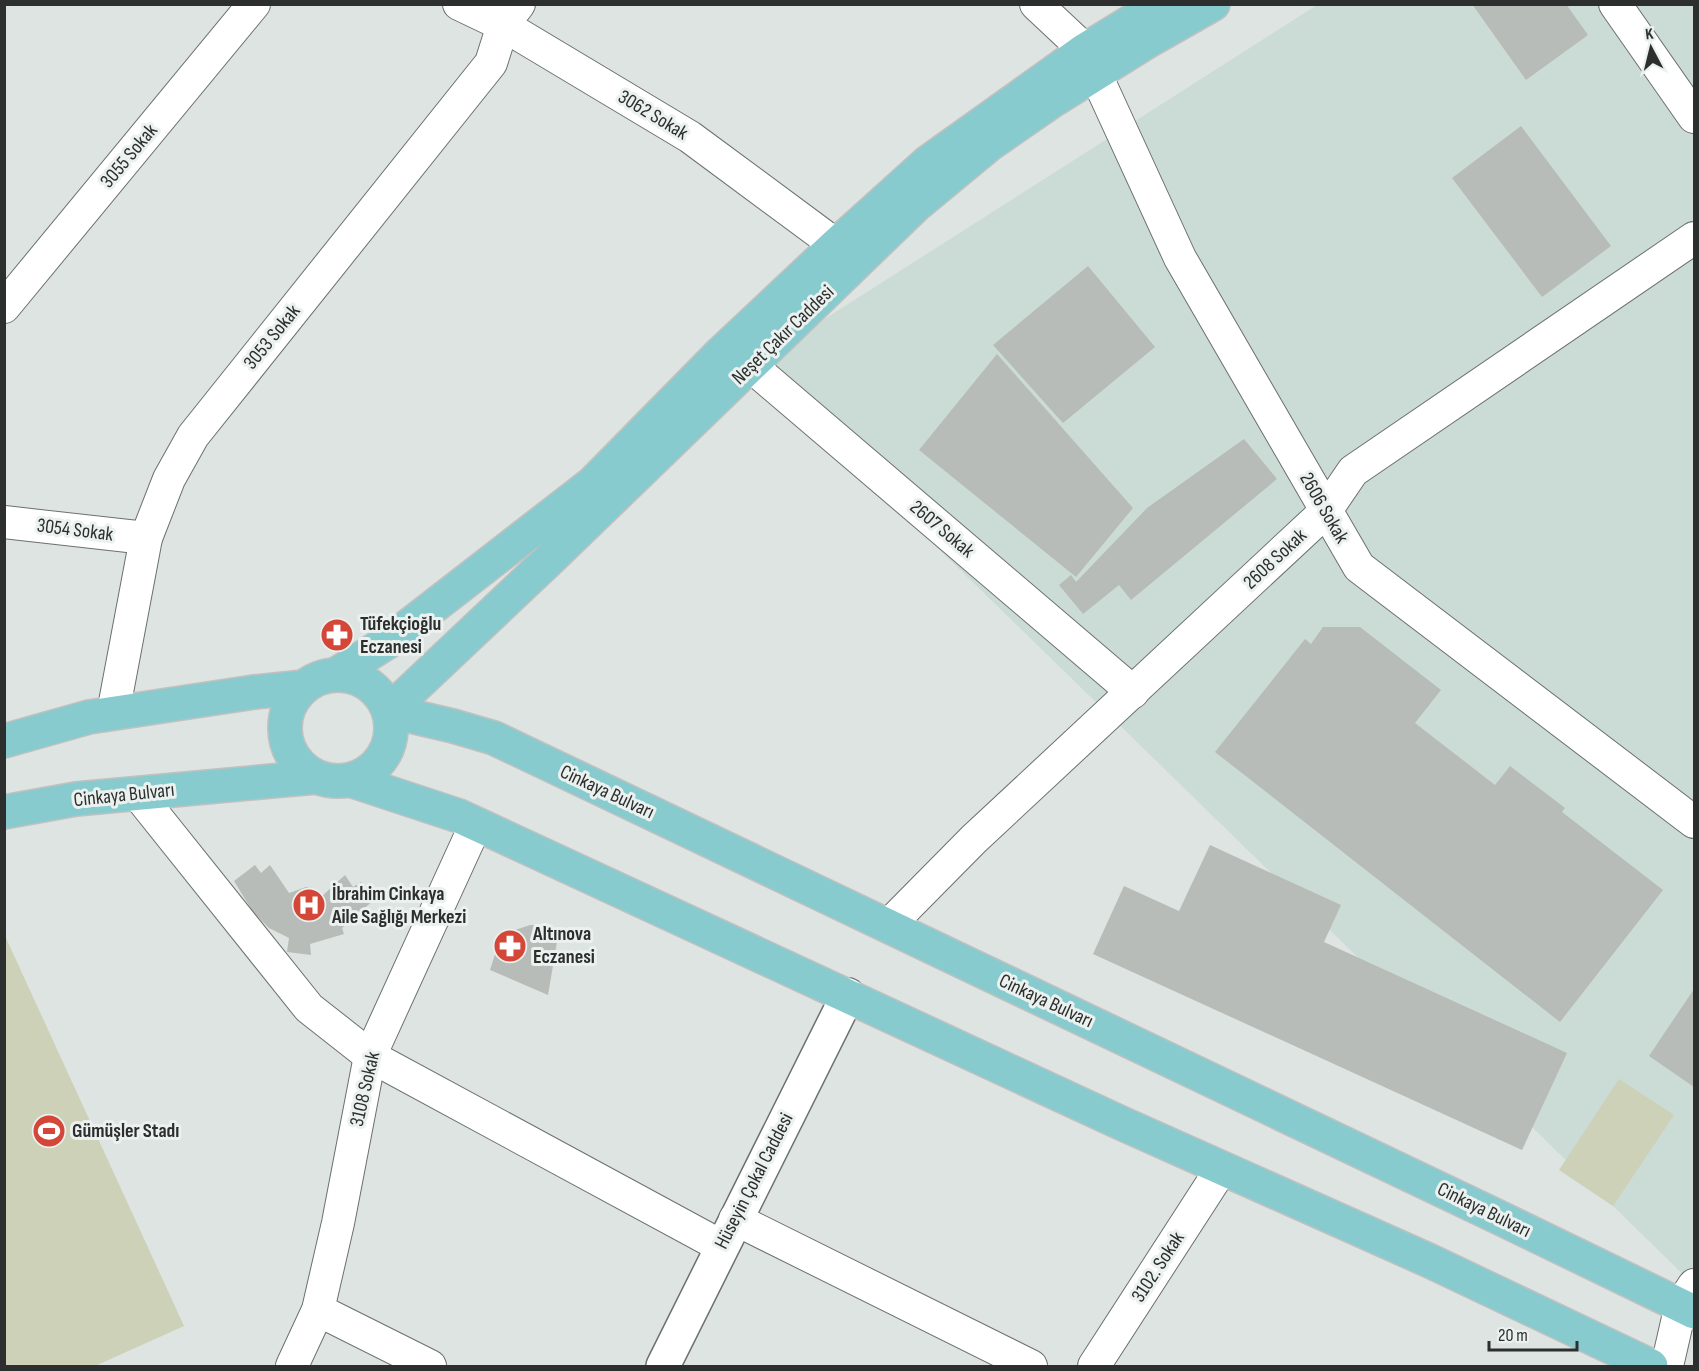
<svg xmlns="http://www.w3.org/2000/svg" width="1699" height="1371" font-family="'Sofia Sans Condensed',sans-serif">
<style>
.built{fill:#cbdbd5}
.green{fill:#ccd1b7}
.building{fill:#b8bcb8}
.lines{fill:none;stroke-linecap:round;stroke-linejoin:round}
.minor-casing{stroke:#6b716f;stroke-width:34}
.tertiary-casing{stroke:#6b716f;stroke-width:36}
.primary-casing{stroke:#c0c1c0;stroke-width:36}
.minor{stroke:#fff;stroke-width:32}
.tertiary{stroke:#fff;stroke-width:33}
.primary{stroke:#88cbce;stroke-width:33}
.labels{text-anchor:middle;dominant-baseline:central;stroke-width:6;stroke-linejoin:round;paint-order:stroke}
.street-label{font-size:20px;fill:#2d2f2e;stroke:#eaf1ef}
.poi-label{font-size:20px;font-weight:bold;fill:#2d2f2e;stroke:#eaf1ef;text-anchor:start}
</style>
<rect width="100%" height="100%" fill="#dde4e1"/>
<polygon class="built" points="1317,5 1694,5 1694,1285 751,366"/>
<g class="green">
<polygon points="5,936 184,1326 95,1366 5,1366"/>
<polygon points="1619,1079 1674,1115 1613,1206 1559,1170"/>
</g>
<g class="building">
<polygon points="1472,4 1566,4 1588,35 1526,80"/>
<polygon points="1521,126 1611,246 1542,297 1452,178"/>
<polygon points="1088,266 1155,347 1063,423 993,345"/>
<polygon points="997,354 1133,508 1076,577 919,450"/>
<polygon points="1244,439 1277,479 1131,600 1119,585 1083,614 1059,585 1071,575 1076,582 1147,508"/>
<polygon points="1323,627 1360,627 1441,690 1415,723 1495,785 1510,766 1565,808 1562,812 1663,890 1560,1022 1215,752 1305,639 1311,644"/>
<polygon points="1210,845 1341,905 1324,942 1567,1053 1522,1150 1093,954 1124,886 1179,911"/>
<polygon points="255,865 261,873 270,865 289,893 306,887 313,889 321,897 345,875 353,887 361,882 375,899 342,928 344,934 310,944 311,955 287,952 289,938 269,928 253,912 234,881"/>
<polygon points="530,925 549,926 559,930 548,995 490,970 497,948 515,930"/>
<polygon points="1694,989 1694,1087 1649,1056"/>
</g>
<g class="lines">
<g class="minor-casing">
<g id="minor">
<polyline points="459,4 503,25 690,137 836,245"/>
<polyline points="1036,4 1085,50"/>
<polyline points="1615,4 1694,117"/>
<polyline points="1096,75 1180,258 1359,567 1694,822"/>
<polyline points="4,307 254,4"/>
<polyline points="751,366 1133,692"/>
<polyline points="4,522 146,538"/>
<polyline points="113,713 146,538 169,479 193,436 491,63 503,25 519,4"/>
<polyline points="137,793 309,1008 370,1056 721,1246"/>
<polyline points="888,926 974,839 1325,512 1353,471 1694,238"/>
<polyline points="735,1219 1031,1366"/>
<polyline points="318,1310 430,1366"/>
<polyline points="292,1366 318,1310 338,1223 370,1056 476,824"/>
<polyline points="1094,1366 1222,1168"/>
<polyline points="1667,1366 1681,1305 1694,1285"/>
</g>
</g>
<g class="tertiary-casing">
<polyline id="tertiary" points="663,1366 848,995"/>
</g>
<g class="primary-casing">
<g id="primary">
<polyline points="337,674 389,641 593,483 722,352 836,245 927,163 1085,50 1160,4"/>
<circle cx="338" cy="728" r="53"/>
<polyline points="389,711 453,726 494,738 1496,1216 1694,1312"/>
<polyline points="389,711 552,557 915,206 990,144 1052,101 1148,41 1213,4"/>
<polyline points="4,741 89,717 254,692 304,687"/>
<polyline points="350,780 459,816 1121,1123 1430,1261 1651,1366"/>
<polyline points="4,812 76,799 316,777"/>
</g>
</g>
<use href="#minor" class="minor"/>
<use href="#tertiary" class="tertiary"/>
<use href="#primary" class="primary"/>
</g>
<defs>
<g id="pharmacy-disc" transform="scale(1.725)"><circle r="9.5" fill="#d44637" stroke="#eaf1ef"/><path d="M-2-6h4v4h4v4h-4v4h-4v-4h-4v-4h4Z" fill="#fff"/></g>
<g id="hospital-disc" transform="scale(1.725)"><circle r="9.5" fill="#d44637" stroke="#eaf1ef"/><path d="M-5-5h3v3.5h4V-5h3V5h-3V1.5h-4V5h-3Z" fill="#fff"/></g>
<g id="stadium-disc" transform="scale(1.725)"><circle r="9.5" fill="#d44637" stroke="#eaf1ef"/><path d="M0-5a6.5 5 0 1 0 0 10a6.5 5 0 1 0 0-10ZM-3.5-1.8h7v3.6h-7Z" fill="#fff"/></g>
</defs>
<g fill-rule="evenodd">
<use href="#pharmacy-disc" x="337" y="635"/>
<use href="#hospital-disc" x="309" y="905"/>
<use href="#pharmacy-disc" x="510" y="946"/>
<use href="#stadium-disc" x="49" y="1131"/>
</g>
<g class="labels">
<g class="street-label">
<text transform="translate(653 115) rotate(31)">3062 Sokak</text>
<text transform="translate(129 156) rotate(-50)">3055 Sokak</text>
<text transform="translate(783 335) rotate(-44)">Neşet Çakır Caddesi</text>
<text transform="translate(272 337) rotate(-51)">3053 Sokak</text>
<text transform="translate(1324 508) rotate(60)">2606 Sokak</text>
<text transform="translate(942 529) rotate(40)">2607 Sokak</text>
<text transform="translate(75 530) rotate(7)">3054 Sokak</text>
<text transform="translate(1275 559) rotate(-43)">2608 Sokak</text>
<text transform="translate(607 792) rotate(25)">Cinkaya Bulvarı</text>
<text transform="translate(124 795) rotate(-6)">Cinkaya Bulvarı</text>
<text transform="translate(1046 1001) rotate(25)">Cinkaya Bulvarı</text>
<text transform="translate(365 1089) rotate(-77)">3108 Sokak</text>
<text transform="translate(754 1181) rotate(-63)">Hüseyin Çokal Caddesi</text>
<text transform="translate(1484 1210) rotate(26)">Cinkaya Bulvarı</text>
<text transform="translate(1158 1267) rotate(-57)">3102. Sokak</text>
</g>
<g class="poi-label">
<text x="360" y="624">Tüfekçioğlu<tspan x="360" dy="23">Eczanesi</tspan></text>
<text x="332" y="894">İbrahim Cinkaya<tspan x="332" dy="23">Aile Sağlığı Merkezi</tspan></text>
<text x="533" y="934">Altınova<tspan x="533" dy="23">Eczanesi</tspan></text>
<text x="72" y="1131">Gümüşler Stadı</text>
</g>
</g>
<rect width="1699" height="1371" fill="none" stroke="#2d2f2e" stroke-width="12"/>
<g transform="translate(1651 48) rotate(353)" stroke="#eaf1ef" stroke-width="4.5" paint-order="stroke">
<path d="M0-4.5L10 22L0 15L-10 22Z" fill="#2d2f2e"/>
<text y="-9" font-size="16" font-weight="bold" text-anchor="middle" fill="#2d2f2e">K</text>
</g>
<path d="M1489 1341v9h88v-9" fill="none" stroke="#2d2f2e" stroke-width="3"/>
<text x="1498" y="1341" font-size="18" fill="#2d2f2e" stroke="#eaf1ef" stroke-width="4.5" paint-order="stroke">20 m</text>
</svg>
